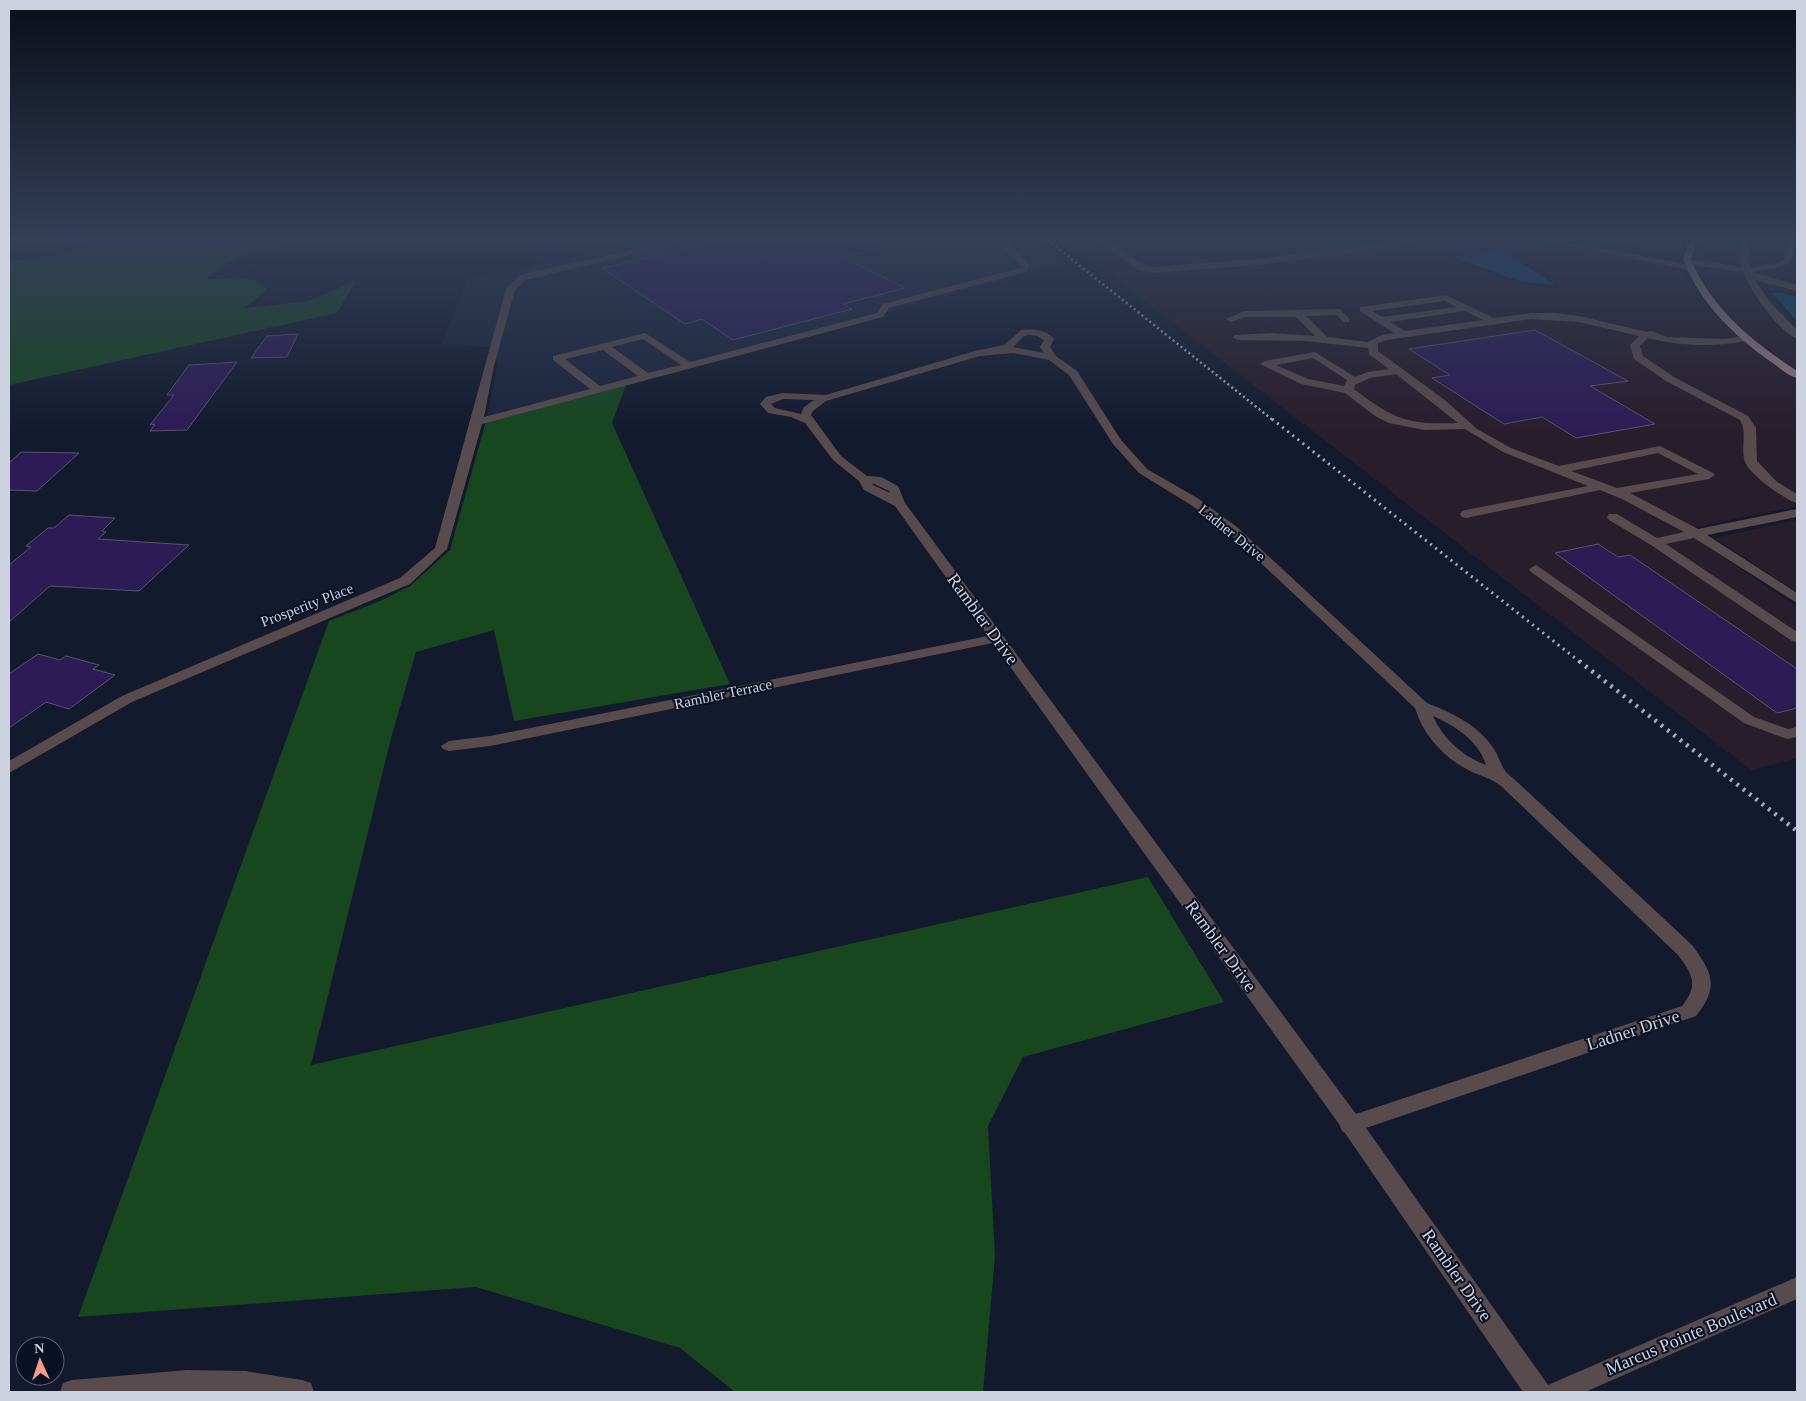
<svg xmlns="http://www.w3.org/2000/svg" width="1806" height="1401" font-family="Georgia,serif">
<style>
.commercial{fill:#281d2b;fill-rule:evenodd}
.built{fill:#1b243c}
.green{fill:#17461f}
.water{fill:#0c4767}
.building{fill:#2c1c55;stroke:#57536c}
.lines{fill:none;stroke-linecap:round;stroke-linejoin:round}
.minor{fill:#584b4d;fill-rule:evenodd}
.major{fill:#967b7f;fill-rule:evenodd}
.rail-far2{stroke:#a7acbc;stroke-width:2.5;stroke-dasharray:2 3;stroke-linecap:butt}
.rail-far1{stroke:#a7acbc;stroke-width:3;stroke-dasharray:2 4.5;stroke-linecap:butt}
.rail{stroke:#a7acbc;stroke-width:4.5;stroke-dasharray:2.5 5.5;stroke-linecap:butt}
.labels{text-anchor:middle;dominant-baseline:central;stroke-width:4;stroke-linejoin:round;paint-order:stroke}
.street-label{font-size:15px;fill:#cdd2e0;stroke:#0b1124}
.near-street-label{font-size:18px;fill:#cdd2e0;stroke:#0b1124}
</style>
<rect width="100%" height="100%" fill="#131a2e"/>
<g class="commercial">
<path d="M 1062,237 L 1515,237 L 1682,268 L 1692,287 L 1718,320 L 1763,357 L 1797,381 L 1797,506 L 1682,530 L 1797,607 L 1797,758 L 1751,770 ZM 1496,247 L 1506,249 L 1561,285 L 1559,288 L 1547,288 L 1519,283 L 1459,263 L 1448,257 L 1448,255 Z"/>
<polygon points="1584,237 1686,237 1681,255"/>
<polygon points="1702,237 1797,237 1797,294 1762,289 1797,327 1797,370 1754,339 1734,321 1708,289 1695,262"/>
<polygon points="1797,520 1797,592 1714,538"/>
</g>
<polygon class="built" points="670,237 1029,237 1063,264 486,421 498,362 493,362 496,352 488,347 441,345 468,279"/>
<g class="green">
<path d="M 130,237 L 355,237 C 339,243 331,242 314,243 C 272,245 238,250 206,279 C 227,281 250,271 267,289 L 245,308 L 308,301 L 356,281 L 337,313 L 9,385 L 9,260 L 40,259 Z"/>
<polygon points="627,382 612,423 730,684 514,721 494,630 416,652 391,738 311,1065 1148,877 1224,1002 1023,1057 988,1126 995,1257 983,1392 735,1392 680,1348 476,1287 78,1317 329,621 380,601 410,586 450,550 486,421"/>
</g>
<g class="water">
<polygon points="523,237 594,237 538,246"/>
<polygon points="1500,249 1556,285 1522,282 1453,257"/>
<polygon points="1779,292 1797,297 1797,321 1772,293"/>
</g>
<g class="building">
<polygon points="741,237 897,237 898,244 842,257 905,288 843,304 852,309 733,340 702,319 685,324 602,268"/>
<polygon points="1535,330 1628,381 1590,386 1655,424 1576,438 1542,417 1504,424 1432,378 1450,375 1409,349"/>
<polygon points="298,334 287,357 251,358 267,336"/>
<polygon points="237,362 187,430 150,431 155,424 150,425 174,395 167,395 189,365"/>
<polygon points="21,452 79,453 37,491 9,490 9,463"/>
<polygon points="69,515 115,518 102,531 106,532 98,539 189,545 139,591 50,586 9,622 9,565 31,547 26,546 48,528 54,528"/>
<polygon points="1598,544 1618,557 1630,555 1797,669 1797,708 1777,713 1555,553"/>
<polygon points="38,654 60,660 66,656 99,665 93,669 115,675 69,709 46,702 9,728 9,674"/>
</g>
<g class="lines">
<g class="minor">
<path d="M 691,237 L 705,237 L 525,280 L 515,290 L 494,366 L 484,417 L 590,389 L 553,360 L 553,356 L 645,333 L 690,362 L 877,313 L 883,304 L 1020,268 L 1021,266 L 992,237 C 1008,237 1020,253 1029,266 L 1026,272 L 889,308 L 883,317 L 482,424 L 447,549 L 410,584 L 132,702 L 9,773 L 9,761 L 122,696 L 400,578 L 435,548 L 506,289 L 519,276 L 528,273 ZM 643,339 L 681,365 L 648,373 L 612,347 ZM 603,350 L 638,376 L 600,386 L 565,359 Z"/>
<path d="M 1095,237 C 1117,236 1131,264 1153,267 L 1258,259 L 1420,237 L 1415,243 L 1401,246 L 1258,265 L 1153,273 L 1138,270 Z"/>
<path d="M 1524,237 L 1540,237 L 1685,264 L 1685,260 L 1688,259 L 1741,267 L 1740,250 L 1745,237 L 1753,237 C 1750,246 1745,259 1752,267 L 1774,264 L 1784,259 L 1785,247 L 1791,237 L 1797,237 L 1791,262 L 1780,267 L 1752,272 L 1797,285 L 1797,291 L 1755,280 L 1770,302 L 1797,330 L 1797,338 C 1780,334 1749,289 1743,272 L 1692,265 L 1692,269 L 1689,270 Z"/>
<path d="M 1446,295 L 1494,318 L 1531,313 L 1555,313 L 1579,316 L 1647,332 L 1651,331 L 1667,337 L 1723,339 L 1749,336 L 1749,340 C 1717,348 1680,346 1648,338 L 1640,346 L 1643,356 L 1674,377 L 1748,416 L 1756,428 L 1757,461 L 1777,482 L 1797,494 L 1797,503 C 1785,500 1750,475 1745,462 C 1740,448 1748,434 1740,420 L 1666,381 L 1634,359 L 1630,345 L 1639,336 L 1579,322 L 1531,319 L 1387,340 L 1378,343 L 1378,351 L 1446,401 L 1477,429 L 1511,448 L 1559,466 L 1660,446 L 1713,473 L 1715,475 L 1709,479 L 1630,493 L 1698,529 L 1797,509 L 1797,517 L 1707,535 L 1797,593 L 1797,603 L 1694,538 L 1666,544 L 1797,632 L 1797,642 L 1792,641 L 1651,545 L 1609,520 L 1607,517 L 1609,514 L 1617,514 L 1657,538 L 1684,532 L 1622,499 L 1600,490 L 1466,518 L 1462,517 L 1460,514 L 1462,511 L 1466,510 L 1588,486 L 1503,452 L 1465,429 L 1424,430 L 1389,423 L 1375,416 L 1345,393 L 1301,384 L 1260,364 L 1265,361 L 1315,352 L 1355,377 L 1368,372 L 1389,369 L 1369,354 L 1368,348 L 1306,341 L 1238,340 L 1233,337 L 1235,335 L 1272,333 L 1315,336 L 1296,317 L 1245,317 L 1231,322 L 1226,319 L 1244,311 L 1339,309 L 1349,318 L 1349,322 L 1343,322 L 1337,315 L 1306,316 L 1327,337 L 1368,342 L 1382,335 L 1394,333 L 1360,311 L 1360,307 ZM 1445,301 L 1456,307 L 1382,317 L 1372,311 ZM 1465,311 L 1483,320 L 1405,331 L 1390,322 ZM 1313,358 L 1347,380 L 1344,386 L 1308,379 L 1276,365 ZM 1396,374 L 1458,423 C 1407,425 1393,419 1354,389 L 1355,385 L 1370,378 ZM 1658,453 L 1698,474 L 1617,488 L 1571,471 Z"/>
<path d="M 1021,330 C 1033,329 1045,329 1054,339 L 1050,347 L 1056,356 L 1077,371 L 1121,440 L 1147,469 L 1199,499 L 1237,527 L 1427,703 C 1452,713 1476,724 1492,746 C 1502,760 1499,768 1513,778 L 1692,945 C 1713,973 1719,987 1696,1016 L 1366,1128 L 1548,1385 L 1797,1277 L 1797,1299 L 1585,1392 L 1523,1392 L 1345,1133 L 1342,1131 L 1339,1124 L 993,643 L 490,746 L 449,751 L 443,749 L 441,746 L 449,741 L 490,736 L 988,636 L 895,506 L 864,490 L 859,481 L 833,460 L 805,423 L 791,417 L 768,413 L 760,404 L 766,397 L 783,393 L 826,395 L 975,351 L 1004,345 ZM 1029,335 L 1037,336 L 1044,340 L 1040,347 L 1044,353 L 1013,347 L 1024,336 ZM 1013,353 L 1049,360 L 1069,375 L 1113,444 L 1139,473 L 1191,505 L 1229,533 L 1415,708 C 1423,735 1444,758 1470,771 C 1480,776 1491,778 1501,786 L 1678,955 C 1693,975 1699,985 1682,1006 L 1356,1114 L 905,503 L 898,486 L 881,477 L 867,476 L 841,456 L 811,415 L 813,411 L 826,401 L 980,356 ZM 783,399 L 814,400 L 804,407 L 801,414 L 775,408 L 771,404 ZM 872,483 L 889,491 L 890,493 L 873,485 ZM 1433,716 C 1454,725 1479,741 1486,765 C 1462,756 1443,739 1433,716 Z"/>
<polygon points="1536,565 1754,717 1788,729 1797,727 1797,737 1787,739 1744,723 1531,572 1529,569"/>
<polygon points="187,1370 245,1371 302,1380 311,1383 314,1392 60,1392 63,1383 72,1380"/>
</g>
<path class="major" d="M 1690,237 L 1698,237 L 1691,260 C 1713,310 1752,341 1797,371 L 1797,378 C 1788,376 1779,367 1771,362 C 1732,334 1701,304 1683,260 Z"/>
<polyline class="rail-far2" points="1044,237 1274,421"/>
<polyline class="rail-far1" points="1272,419 1580,662"/>
<polyline class="rail" points="1579,661 1797,831"/>
</g>
<linearGradient id="sky" x2="0" y2="1"><stop stop-color="#0a0e19"/><stop offset="0.55" stop-color="#333e57"/><stop offset="1" stop-color="#333e57" stop-opacity="0"/></linearGradient>
<rect width="1806" height="433" fill="url(#sky)"/>
<g class="labels">
<g class="street-label">
<text transform="translate(1232 533) rotate(39)">Ladner Drive</text>
<text transform="translate(307 605) rotate(-21)">Prosperity Place</text>
<text transform="translate(723 694) rotate(-12)">Rambler Terrace</text>
</g>
<g class="near-street-label">
<text transform="translate(983 619) rotate(54)">Rambler Drive</text>
<text transform="translate(1221 946) rotate(54)">Rambler Drive</text>
<text transform="translate(1633 1030) rotate(-18)">Ladner Drive</text>
<text transform="translate(1457 1275) rotate(55)">Rambler Drive</text>
<text transform="translate(1691 1334) rotate(-23)">Marcus Pointe Boulevard</text>
</g>
</g>
<rect width="1806" height="1401" fill="none" stroke="#cdd2e0" stroke-width="20"/>
<g transform="translate(40 1361) rotate(357)"><circle r="24" fill="#0b1124" stroke="#595e6f"/>
<path d="M0-4L9 19L0 12L-9 19Z" fill="#f49e89"/>
<text y="-8" font-size="14" font-weight="bold" text-anchor="middle" fill="#cdd2e0">N</text>
</g>
</svg>
